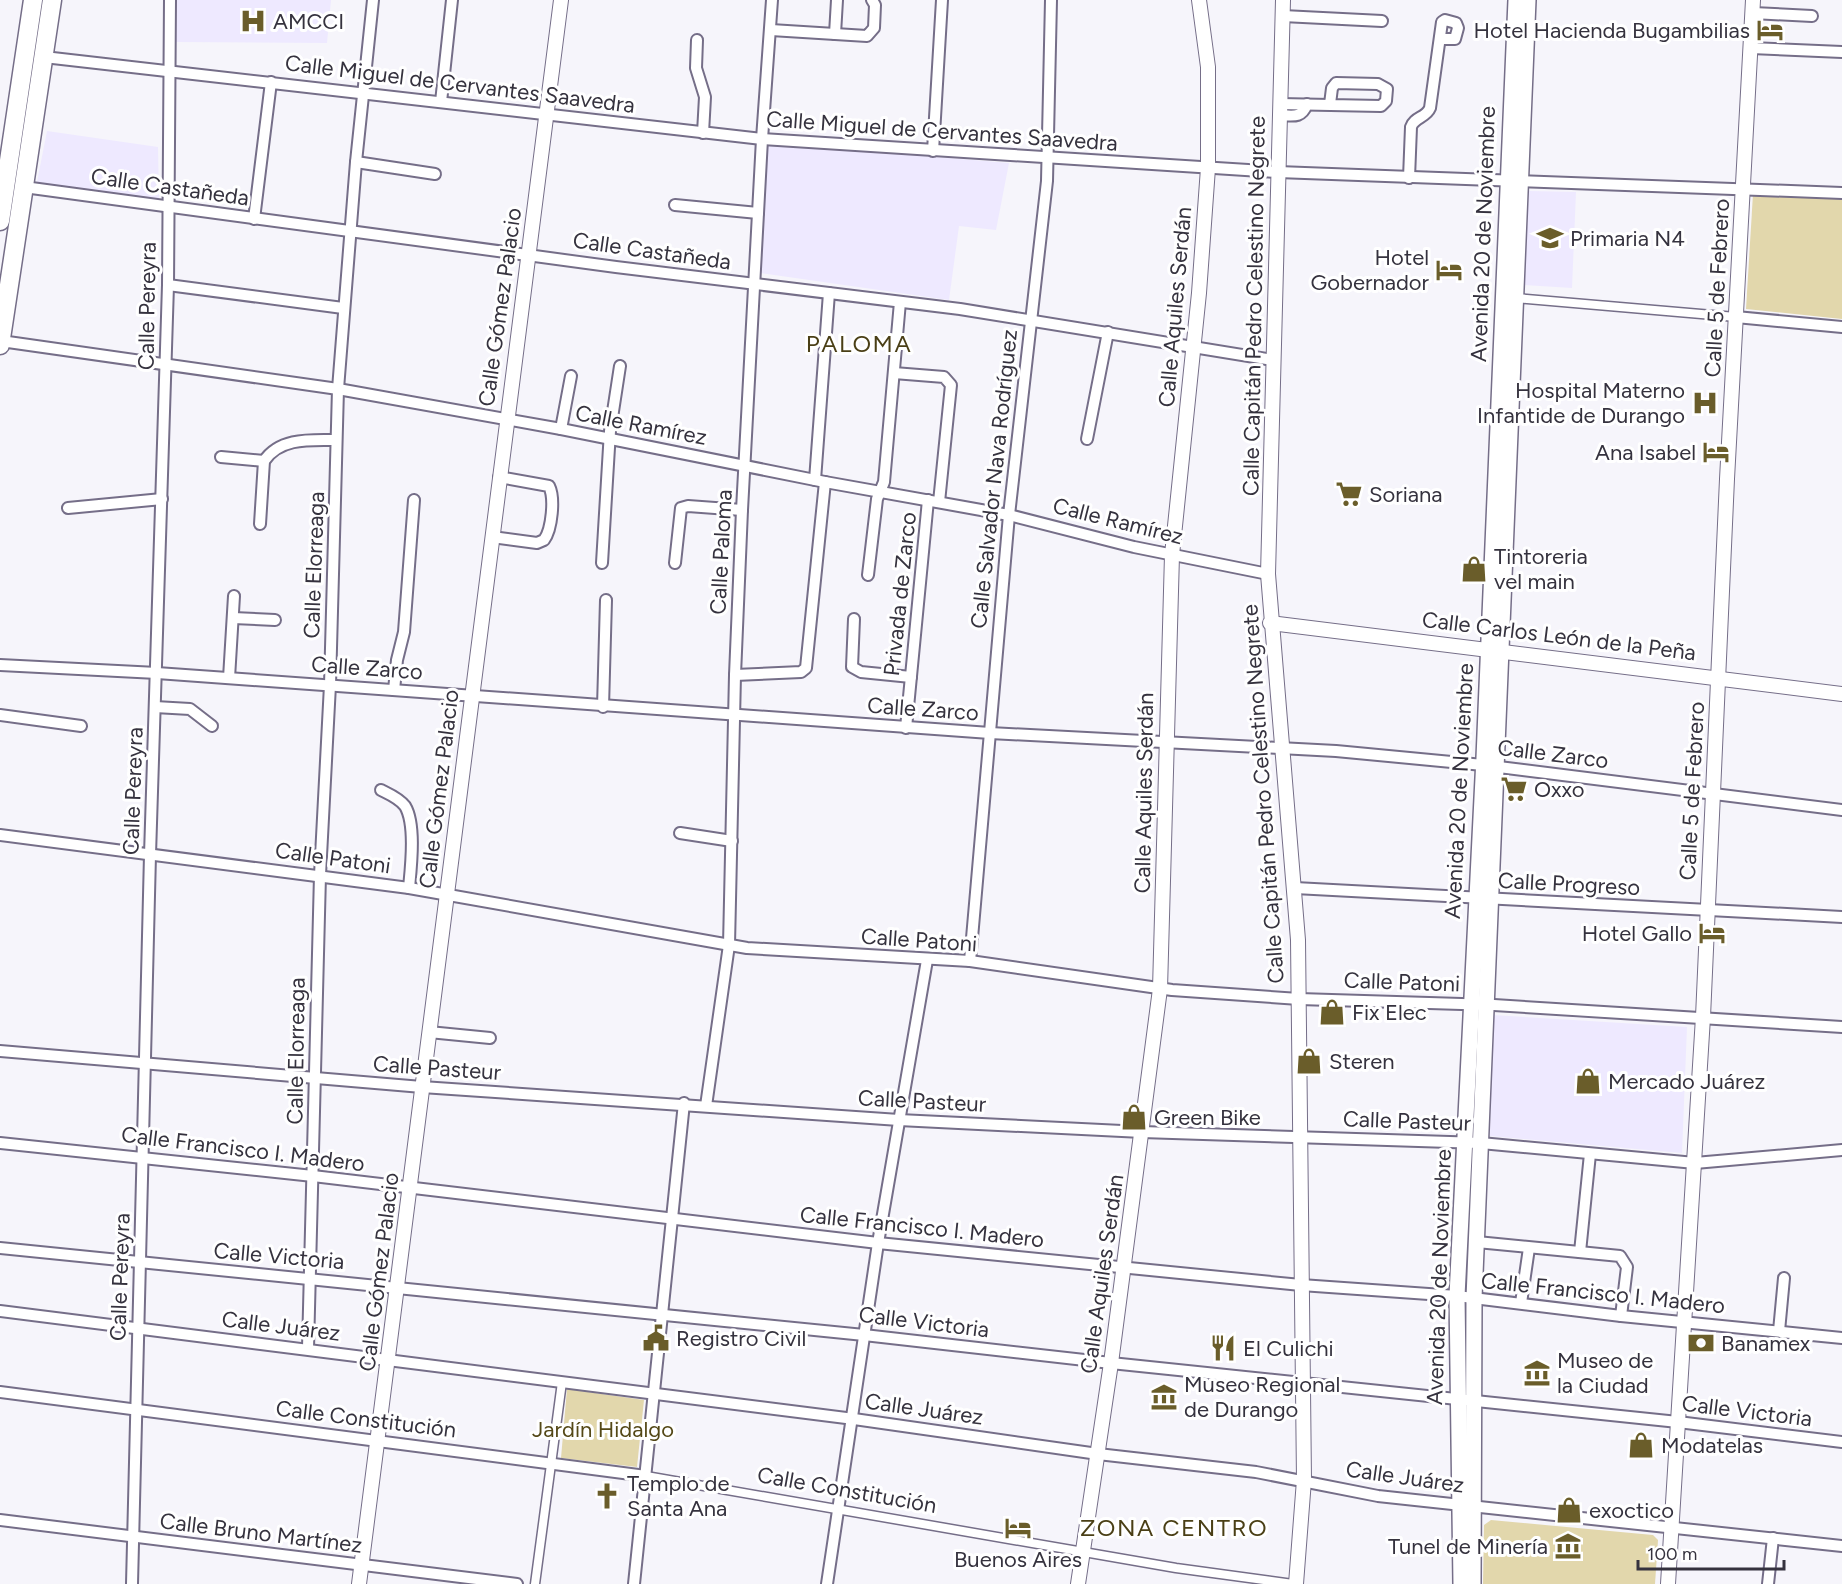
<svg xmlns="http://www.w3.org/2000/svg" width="1842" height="1584" font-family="Figtree,sans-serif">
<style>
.built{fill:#eee9ff}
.green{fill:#e2d7ac}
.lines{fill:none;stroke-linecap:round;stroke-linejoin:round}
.pedestrian-casing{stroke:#756e88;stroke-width:11}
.minor-casing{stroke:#756e88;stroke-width:14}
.tertiary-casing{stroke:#756e88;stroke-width:16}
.secondary-casing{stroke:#756e88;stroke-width:18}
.primary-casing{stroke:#756e88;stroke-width:21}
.pedestrian{stroke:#fff;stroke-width:8}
.minor{stroke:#fff;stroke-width:10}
.tertiary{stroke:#fff;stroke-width:14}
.secondary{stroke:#fff;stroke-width:15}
.primary{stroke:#fff;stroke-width:18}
.labels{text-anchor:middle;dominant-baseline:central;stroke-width:6;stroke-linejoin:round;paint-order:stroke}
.poi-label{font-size:22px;fill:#35323e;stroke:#fff;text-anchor:start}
.street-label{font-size:22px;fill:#35323e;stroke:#fff}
.park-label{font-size:22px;fill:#544817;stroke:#fff}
.neighbourhood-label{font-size:24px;letter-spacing:1.5px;fill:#4a3f16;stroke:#fff}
</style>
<rect width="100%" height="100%" fill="#f6f5fb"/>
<g class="built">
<polygon points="177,0 331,0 327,43 176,42"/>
<polygon points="47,131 158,147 159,201 37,182"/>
<polygon points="768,143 1009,163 996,230 959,226 949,300 761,273"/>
<polygon points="1529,191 1576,192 1572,288 1524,285"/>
<polygon points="1492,1015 1687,1027 1682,1153 1490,1136"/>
</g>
<g class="green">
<polygon points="1753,194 1842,198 1842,319 1746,309"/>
<polygon points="567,1389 644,1400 637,1467 561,1458"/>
<polygon points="1491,1520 1653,1535 1658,1540 1655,1584 1483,1584 1484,1525"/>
</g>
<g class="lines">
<g class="pedestrian-casing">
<g id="pedestrian">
<polyline points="1516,298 1736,317"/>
<polyline points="646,1476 1176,1568 1293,1584"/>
<polyline points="535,1584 562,1382"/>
</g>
</g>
<g class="minor-casing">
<g id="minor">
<polyline points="1753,13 1812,16"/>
<polyline points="1283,16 1382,21"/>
<polyline points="771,30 867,36 874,28 875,5 872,0"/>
<polyline points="835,34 837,0"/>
<polyline points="697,40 696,68 705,97 703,133"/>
<polyline points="1751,48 1842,52"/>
<polyline points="44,57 762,139 1278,172 1842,193"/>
<polyline points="441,102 452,0"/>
<polyline points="1280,104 1381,106 1386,101 1387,89 1378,84 1336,83 1332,88 1330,104"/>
<path d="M 1280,115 C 1294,116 1302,118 1307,104"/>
<polyline points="933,151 942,0"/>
<polyline points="356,162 435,174"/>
<path d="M 1409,178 L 1411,127 C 1414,117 1426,118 1430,108 L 1442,22 L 1445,20 L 1456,23 L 1458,28 L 1455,39 L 1440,39"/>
<polyline points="24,187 616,267 960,309 1273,360"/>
<polyline points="675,205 758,213"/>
<polyline points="254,219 271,82"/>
<polyline points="168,285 343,308"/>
<polyline points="1736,317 1842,327"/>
<polyline points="1,341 338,389 561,429 825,482 1009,515 1134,547 1268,574"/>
<polyline points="894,373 944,377 951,385 939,502"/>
<polyline points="561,429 571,376"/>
<polyline points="1087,439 1108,332"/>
<polyline points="221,457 264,461"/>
<polyline points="815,480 829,293"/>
<polyline points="68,508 162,499"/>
<path d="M 260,524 L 264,461 C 280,437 311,440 336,440"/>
<path d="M 492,537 L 537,543 L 544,540 C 552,529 555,498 549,486 L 499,477"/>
<polyline points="602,563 610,431 620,366"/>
<polyline points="675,563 681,508 688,506 742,510"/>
<polyline points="868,575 877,499 884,482 900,302"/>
<polyline points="233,618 275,620"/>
<polyline points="854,619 852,667 861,672 911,677"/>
<polyline points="0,665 157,673 990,733 1336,751 1483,765 1842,810"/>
<polyline points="735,675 801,672 806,668 825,482"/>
<polyline points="229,678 234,596"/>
<polyline points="394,690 397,660 404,632 414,500"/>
<polyline points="155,707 190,709 212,726"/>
<polyline points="603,707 606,600"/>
<polyline points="0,715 81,726"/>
<polyline points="906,728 928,500"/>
<path d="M 381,790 C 389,794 399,798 405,806 C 416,824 411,867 409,888"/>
<polyline points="680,833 732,841"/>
<polyline points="0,835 409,888 747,948 970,961 1172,990 1299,999 1494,1005 1842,1027"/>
<polyline points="1295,888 1842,917"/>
<polyline points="970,961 1009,515 1047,181 1051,0"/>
<polyline points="429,1032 490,1038"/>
<polyline points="0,1051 422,1087 899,1120 1142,1132 1481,1143 1695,1163 1842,1150"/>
<polyline points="706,1106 729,945 735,675 742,510 762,139 772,0"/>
<polyline points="0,1143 313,1176 878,1243 1301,1285 1457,1296 1621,1316 1842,1338"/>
<polyline points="1477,1242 1620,1256 1627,1267 1621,1316"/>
<polyline points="0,1248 864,1335 1111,1363 1678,1422 1842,1442"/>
<polyline points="1580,1252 1590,1154"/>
<polyline points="1521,1303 1529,1248"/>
<polyline points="0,1311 854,1419 1098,1454 1256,1472 1378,1496 1842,1546"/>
<polyline points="1779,1331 1784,1278"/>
<polyline points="308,1348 320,875 330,685 338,389 356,162 373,0"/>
<polyline points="0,1392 646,1476"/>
<polyline points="0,1520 517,1584"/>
<polyline points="132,1584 150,855 168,285 170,0"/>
<polyline points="634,1584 684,1103"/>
<polyline points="827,1584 878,1243 927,960"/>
<polyline points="1768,1584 1773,1538"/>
</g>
</g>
<g class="tertiary-casing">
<g id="tertiary">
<polyline points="1283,0 1268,574 1298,940 1304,1480 1296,1584"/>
<polyline points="1270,623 1842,694"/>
<polyline points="359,1584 561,0"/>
<polyline points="1078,1584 1111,1363 1160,989 1172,555 1199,293 1208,168 1208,67 1199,0"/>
<polyline points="1668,1584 1703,1017 1727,479 1753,0"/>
</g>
</g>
<g class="secondary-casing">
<g id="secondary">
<polyline points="1461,1584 1457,1296 1484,758 1516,0"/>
<polyline points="1473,1584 1474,1298 1528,0"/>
</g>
</g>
<g class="primary-casing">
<g id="primary">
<polyline points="0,221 33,0"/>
<polyline points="0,345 52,0"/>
</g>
</g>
<use href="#pedestrian" class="pedestrian"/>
<use href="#minor" class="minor"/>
<use href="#tertiary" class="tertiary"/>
<use href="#secondary" class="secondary"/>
<use href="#primary" class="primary"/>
</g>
<defs>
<g id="hospital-bare" transform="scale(2.07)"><path d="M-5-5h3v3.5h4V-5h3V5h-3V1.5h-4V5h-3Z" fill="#6a5d2a" stroke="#fff" stroke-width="2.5" paint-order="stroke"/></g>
<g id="hotel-bare" transform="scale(2.07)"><path d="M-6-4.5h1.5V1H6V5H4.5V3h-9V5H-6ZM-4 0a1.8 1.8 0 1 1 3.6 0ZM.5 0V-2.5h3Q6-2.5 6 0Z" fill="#6a5d2a" stroke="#fff" stroke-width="2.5" paint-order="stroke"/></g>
<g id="school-bare" transform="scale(2.07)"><path d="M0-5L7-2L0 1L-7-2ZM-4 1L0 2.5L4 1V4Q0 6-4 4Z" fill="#6a5d2a" stroke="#fff" stroke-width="2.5" paint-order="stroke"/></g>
<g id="supermarket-bare" transform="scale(2.07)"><path d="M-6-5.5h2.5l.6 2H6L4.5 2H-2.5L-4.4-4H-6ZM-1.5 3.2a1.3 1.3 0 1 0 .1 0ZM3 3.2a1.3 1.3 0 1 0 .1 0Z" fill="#6a5d2a" stroke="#fff" stroke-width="2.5" paint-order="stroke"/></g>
<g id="shop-bare" transform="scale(2.07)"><path d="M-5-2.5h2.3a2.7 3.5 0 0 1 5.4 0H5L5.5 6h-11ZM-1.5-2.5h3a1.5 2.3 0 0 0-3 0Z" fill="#6a5d2a" stroke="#fff" stroke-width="2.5" paint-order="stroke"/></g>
<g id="civic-bare" transform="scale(2.07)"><path d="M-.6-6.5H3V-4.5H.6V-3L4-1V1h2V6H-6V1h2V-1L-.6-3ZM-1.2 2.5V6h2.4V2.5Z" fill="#6a5d2a" stroke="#fff" stroke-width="2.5" paint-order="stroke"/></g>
<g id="bank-bare" transform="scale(2.07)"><path d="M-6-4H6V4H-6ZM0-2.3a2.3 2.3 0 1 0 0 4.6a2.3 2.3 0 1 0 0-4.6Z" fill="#6a5d2a" stroke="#fff" stroke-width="2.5" paint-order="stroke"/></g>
<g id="restaurant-bare" transform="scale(2.07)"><path d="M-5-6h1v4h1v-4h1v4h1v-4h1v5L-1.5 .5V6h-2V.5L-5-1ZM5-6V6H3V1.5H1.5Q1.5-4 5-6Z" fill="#6a5d2a" stroke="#fff" stroke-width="2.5" paint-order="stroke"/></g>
<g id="museum-bare" transform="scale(2.07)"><path d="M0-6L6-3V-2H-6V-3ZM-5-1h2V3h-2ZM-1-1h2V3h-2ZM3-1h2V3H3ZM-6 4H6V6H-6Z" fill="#6a5d2a" stroke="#fff" stroke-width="2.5" paint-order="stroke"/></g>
<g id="church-bare" transform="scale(2.07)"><path d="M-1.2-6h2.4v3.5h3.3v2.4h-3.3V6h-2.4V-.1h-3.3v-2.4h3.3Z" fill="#6a5d2a" stroke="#fff" stroke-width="2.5" paint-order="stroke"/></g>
</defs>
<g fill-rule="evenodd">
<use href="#hospital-bare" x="253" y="21"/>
<use href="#hotel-bare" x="1770" y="30"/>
<use href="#school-bare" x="1550" y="238"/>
<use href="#hotel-bare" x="1449" y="270"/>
<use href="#hospital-bare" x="1705" y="403"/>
<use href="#hotel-bare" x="1716" y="452"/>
<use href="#supermarket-bare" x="1349" y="494"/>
<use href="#shop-bare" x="1474" y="569"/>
<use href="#supermarket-bare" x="1514" y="789"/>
<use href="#hotel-bare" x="1712" y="933"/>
<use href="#shop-bare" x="1332" y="1012"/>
<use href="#shop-bare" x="1309" y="1061"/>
<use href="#shop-bare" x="1588" y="1081"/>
<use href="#shop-bare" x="1134" y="1117"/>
<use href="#civic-bare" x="656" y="1338"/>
<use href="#bank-bare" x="1701" y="1343"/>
<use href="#restaurant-bare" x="1223" y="1348"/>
<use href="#museum-bare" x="1537" y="1373"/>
<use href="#museum-bare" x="1164" y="1397"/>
<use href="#shop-bare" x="1641" y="1445"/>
<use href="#church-bare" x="607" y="1496"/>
<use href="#shop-bare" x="1569" y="1510"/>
<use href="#hotel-bare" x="1018" y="1528"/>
<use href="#museum-bare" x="1568" y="1546"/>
</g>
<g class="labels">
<g class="poi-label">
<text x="273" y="21">AMCCI</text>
<text x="1750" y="30" text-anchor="end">Hotel Hacienda Bugambilias</text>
<text x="1570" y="238">Primaria N4</text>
<text x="1429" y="257" text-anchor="end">Hotel<tspan x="1429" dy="25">Gobernador</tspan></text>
<text x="1685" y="390" text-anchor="end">Hospital Materno<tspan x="1685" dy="25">Infantide de Durango</tspan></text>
<text x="1696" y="452" text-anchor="end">Ana Isabel</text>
<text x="1369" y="494">Soriana</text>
<text x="1494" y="556">Tintoreria<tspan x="1494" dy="25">vel main</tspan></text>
<text x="1534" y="789">Oxxo</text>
<text x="1692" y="933" text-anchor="end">Hotel Gallo</text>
<text x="1352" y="1012">Fix Elec</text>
<text x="1329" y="1061">Steren</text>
<text x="1608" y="1081">Mercado Juárez</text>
<text x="1154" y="1117">Green Bike</text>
<text x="676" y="1338">Registro Civil</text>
<text x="1721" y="1343">Banamex</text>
<text x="1243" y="1348">El Culichi</text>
<text x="1557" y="1360">Museo de<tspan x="1557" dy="25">la Ciudad</tspan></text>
<text x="1184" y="1384">Museo Regional<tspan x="1184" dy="25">de Durango</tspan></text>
<text x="1661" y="1445">Modatelas</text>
<text x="627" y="1483">Templo de<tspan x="627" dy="25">Santa Ana</tspan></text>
<text x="1589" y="1510">exoctico</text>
<text x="1548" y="1546" text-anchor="end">Tunel de Minería</text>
<text x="1018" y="1559" text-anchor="middle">Buenos Aires</text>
</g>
<g class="street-label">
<text transform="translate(460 84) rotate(7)">Calle Miguel de Cervantes Saavedra</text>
<text transform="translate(942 131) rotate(4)">Calle Miguel de Cervantes Saavedra</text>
<text transform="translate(170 187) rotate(8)">Calle Castañeda</text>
<text transform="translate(1483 234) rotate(-88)">Avenida 20 de Noviembre</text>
<text transform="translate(652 251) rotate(8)">Calle Castañeda</text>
<text transform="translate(1717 288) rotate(-87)">Calle 5 de Febrero</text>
<text transform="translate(147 306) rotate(-89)">Calle Pereyra</text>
<text transform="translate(1254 306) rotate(-89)">Calle Capitán Pedro Celestino Negrete</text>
<text transform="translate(500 307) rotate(-82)">Calle Gómez Palacio</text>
<text transform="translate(1175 307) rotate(-85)">Calle Aquiles Serdán</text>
<text transform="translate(641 425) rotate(11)">Calle Ramírez</text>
<text transform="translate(994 479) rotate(-84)">Calle Salvador Nava Rodríguez</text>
<text transform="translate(1118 521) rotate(14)">Calle Ramírez</text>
<text transform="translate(721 552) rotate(-87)">Calle Paloma</text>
<text transform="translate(314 565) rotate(-88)">Calle Elorreaga</text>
<text transform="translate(900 594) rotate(-84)">Privada de Zarco</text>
<text transform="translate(1559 636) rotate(7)">Calle Carlos León de la Peña</text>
<text transform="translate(367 668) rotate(4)">Calle Zarco</text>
<text transform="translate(923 709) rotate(4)">Calle Zarco</text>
<text transform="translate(1553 754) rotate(7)">Calle Zarco</text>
<text transform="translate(439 789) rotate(-83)">Calle Gómez Palacio</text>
<text transform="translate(133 791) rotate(-88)">Calle Pereyra</text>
<text transform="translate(1459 791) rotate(-87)">Avenida 20 de Noviembre</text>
<text transform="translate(1692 791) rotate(-87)">Calle 5 de Febrero</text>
<text transform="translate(1144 793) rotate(-89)">Calle Aquiles Serdán</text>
<text transform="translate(1263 794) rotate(-94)">Calle Capitán Pedro Celestino Negrete</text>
<text transform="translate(333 858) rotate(8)">Calle Patoni</text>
<text transform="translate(1569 884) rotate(3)">Calle Progreso</text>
<text transform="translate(919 940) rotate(4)">Calle Patoni</text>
<text transform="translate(1402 982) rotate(2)">Calle Patoni</text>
<text transform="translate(296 1051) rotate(-89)">Calle Elorreaga</text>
<text transform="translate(437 1068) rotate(4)">Calle Pasteur</text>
<text transform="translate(922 1101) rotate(3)">Calle Pasteur</text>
<text transform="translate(1407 1121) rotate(2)">Calle Pasteur</text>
<text transform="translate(243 1149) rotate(7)">Calle Francisco I. Madero</text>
<text transform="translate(922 1227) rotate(6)">Calle Francisco I. Madero</text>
<text transform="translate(279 1256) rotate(5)">Calle Victoria</text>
<text transform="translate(379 1272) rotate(-83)">Calle Gómez Palacio</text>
<text transform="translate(1102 1274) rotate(-82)">Calle Aquiles Serdán</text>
<text transform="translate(120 1277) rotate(-88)">Calle Pereyra</text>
<text transform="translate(1439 1277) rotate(-88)">Avenida 20 de Noviembre</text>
<text transform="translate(1603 1293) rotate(6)">Calle Francisco I. Madero</text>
<text transform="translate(924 1322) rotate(7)">Calle Victoria</text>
<text transform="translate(281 1326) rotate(7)">Calle Juárez</text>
<text transform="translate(924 1409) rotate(8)">Calle Juárez</text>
<text transform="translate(1747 1411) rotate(7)">Calle Victoria</text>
<text transform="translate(366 1419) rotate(7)">Calle Constitución</text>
<text transform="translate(1405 1477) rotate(8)">Calle Juárez</text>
<text transform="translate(847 1490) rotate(10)">Calle Constitución</text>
<text transform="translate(261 1533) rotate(7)">Calle Bruno Martínez</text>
</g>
<g class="park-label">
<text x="603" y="1429">Jardín Hidalgo</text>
</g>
<g class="neighbourhood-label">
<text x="859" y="343">PALOMA</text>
<text x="1174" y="1527">ZONA CENTRO</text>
</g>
</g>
<path d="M1638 1560v9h146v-9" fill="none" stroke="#35323e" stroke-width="3"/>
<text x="1647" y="1560" font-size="18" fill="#35323e" stroke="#ffffff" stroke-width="4.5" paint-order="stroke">100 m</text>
</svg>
